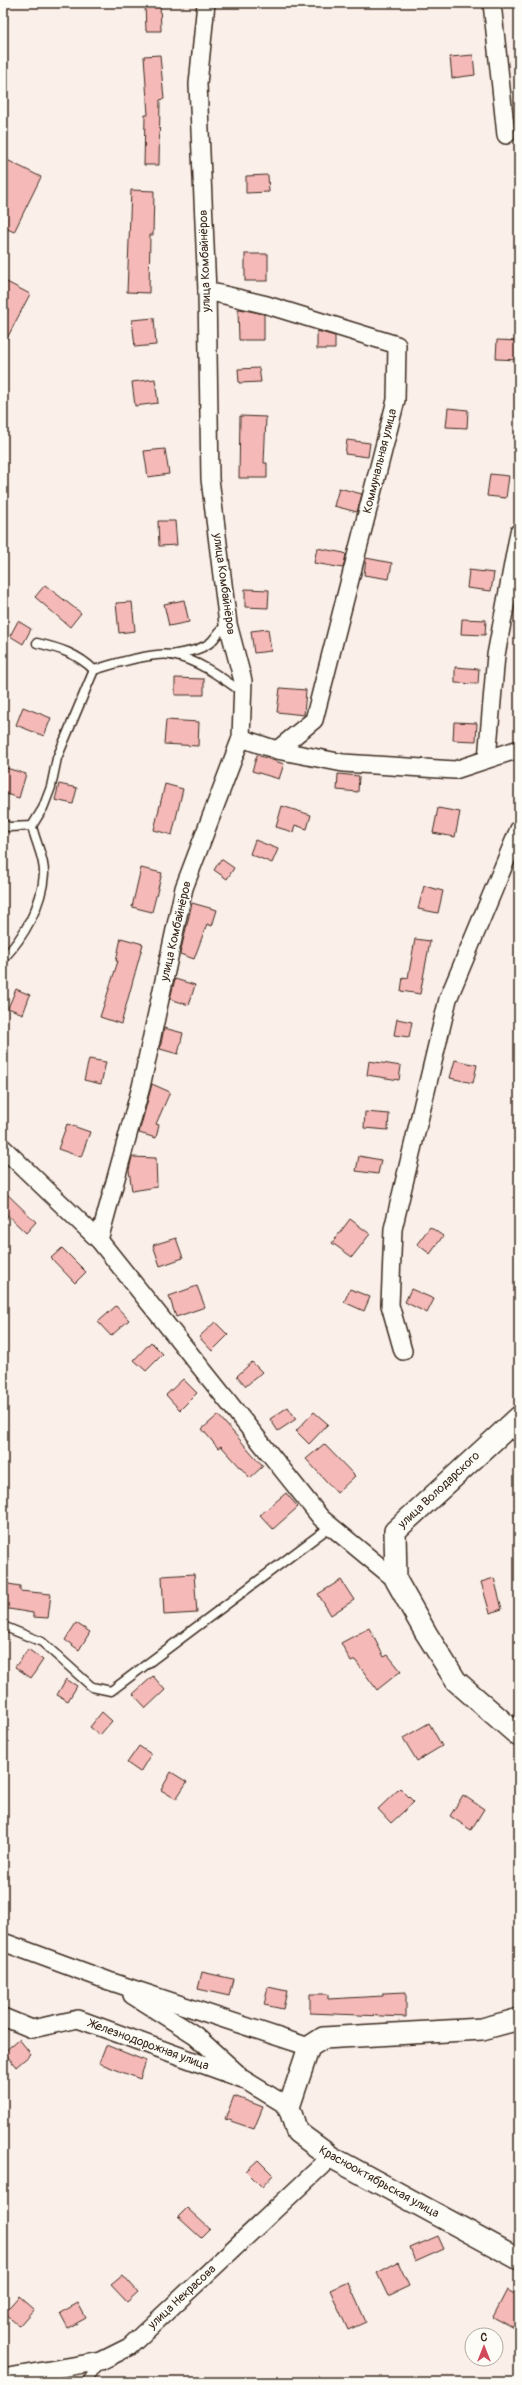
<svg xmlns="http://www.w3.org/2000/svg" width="522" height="2385" font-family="Pangolin,sans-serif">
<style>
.building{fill:#f5b9b7;stroke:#3b2a1e}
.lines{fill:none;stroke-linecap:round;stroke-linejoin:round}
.service-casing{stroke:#3b2a1e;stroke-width:11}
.minor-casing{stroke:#3b2a1e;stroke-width:20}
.tertiary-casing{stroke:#3b2a1e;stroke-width:24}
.service{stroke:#fdfcf7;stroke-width:8}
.minor{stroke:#fdfcf7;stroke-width:17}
.tertiary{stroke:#fdfcf7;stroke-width:21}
.labels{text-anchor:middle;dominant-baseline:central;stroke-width:3.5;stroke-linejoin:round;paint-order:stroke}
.street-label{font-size:12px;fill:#3b2a1e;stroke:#fdfcf7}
</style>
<rect width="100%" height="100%" fill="#fbefea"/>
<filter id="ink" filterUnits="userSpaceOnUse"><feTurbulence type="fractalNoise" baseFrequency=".025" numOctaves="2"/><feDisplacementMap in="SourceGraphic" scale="8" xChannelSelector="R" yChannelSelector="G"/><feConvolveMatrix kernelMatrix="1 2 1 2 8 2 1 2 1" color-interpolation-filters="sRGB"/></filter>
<g filter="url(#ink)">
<g class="building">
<polygon points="145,3 160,3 161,31 146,31"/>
<polygon points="160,55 164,99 160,100 159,165 144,165 145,115 148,115 144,56"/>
<polygon points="473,55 475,75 452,78 450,57"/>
<polygon points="3,158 41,177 14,232 3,227"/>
<polygon points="268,175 269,192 246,193 246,176"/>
<polygon points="131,190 154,191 153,235 150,235 149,293 127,292"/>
<rect x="245" y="254" width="23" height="27"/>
<polygon points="3,280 30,294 3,346"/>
<polygon points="240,309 264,314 264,340 239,340 238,310"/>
<polygon points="154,318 156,345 135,347 132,320"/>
<polygon points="317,331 335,336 335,349 317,349"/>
<polygon points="497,340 519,341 519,360 496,359"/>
<polygon points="259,368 261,382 239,383 238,369"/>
<polygon points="155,379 158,403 135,406 132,382"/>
<polygon points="448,408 468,410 467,428 446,427"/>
<polygon points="240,416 266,417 264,463 267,463 267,478 239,478"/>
<polygon points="347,440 370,443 368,457 345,454"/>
<polygon points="165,449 169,474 148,477 144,451"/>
<polygon points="490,474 509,476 506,498 487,496"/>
<polygon points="339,488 362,494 357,512 334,506"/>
<polygon points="158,521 175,521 177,545 159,546"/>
<polygon points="317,548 344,553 346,555 343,568 314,563"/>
<polygon points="366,558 392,563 389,579 364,575"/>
<polygon points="469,570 494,573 491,591 467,588"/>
<polygon points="45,585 81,613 70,627 35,597"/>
<polygon points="245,589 269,590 268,608 245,607"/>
<polygon points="184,600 189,622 169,626 164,604"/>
<polygon points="132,602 135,631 119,633 116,603"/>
<polygon points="462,619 486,620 485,635 461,634"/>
<polygon points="18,621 31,629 23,644 10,636"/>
<polygon points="268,629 271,651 254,653 251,631"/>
<polygon points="455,667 479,669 478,684 455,683"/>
<polygon points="175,678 204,679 204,695 175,695"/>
<polygon points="280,688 306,690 304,715 277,712"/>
<polygon points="23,707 51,718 44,736 16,725"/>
<polygon points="166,720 199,722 198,746 164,744"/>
<polygon points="454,722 477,723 476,741 453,740"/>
<polygon points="257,755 284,764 279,779 252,771"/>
<polygon points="3,767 26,774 19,798 3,793"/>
<polygon points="338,774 359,776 358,792 337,790"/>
<polygon points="59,784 77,788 73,804 55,800"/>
<polygon points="165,784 183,789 172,835 154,830"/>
<polygon points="282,806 311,815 307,829 295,825 293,832 276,827"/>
<polygon points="438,808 460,812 455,837 433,833"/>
<polygon points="255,840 278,849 272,863 250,854"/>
<polygon points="221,859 234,868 227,879 214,870"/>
<polygon points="141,868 162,873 152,912 132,907"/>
<polygon points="424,886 443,891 438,913 418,909"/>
<polygon points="192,903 217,910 212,926 207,924 194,959 180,954"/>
<polygon points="121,938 143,944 121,1024 100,1017 118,961 116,961"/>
<polygon points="415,939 430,941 420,994 401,991 403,977 408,978"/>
<polygon points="175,979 195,985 189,1005 170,999"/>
<polygon points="16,989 30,995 23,1014 8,1008"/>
<polygon points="397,1019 412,1022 409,1037 394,1035"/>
<polygon points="164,1028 183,1033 178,1054 160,1049"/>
<polygon points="89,1059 106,1062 101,1084 84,1080"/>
<polygon points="455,1060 477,1065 473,1083 450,1078"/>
<polygon points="369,1061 401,1066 399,1080 367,1075"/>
<polygon points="152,1084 170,1092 156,1124 159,1125 156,1138 139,1133"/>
<polygon points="365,1112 389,1114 388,1130 364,1128"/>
<polygon points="67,1124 90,1132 81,1157 58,1149"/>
<polygon points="359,1156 381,1160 378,1174 356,1171"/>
<polygon points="132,1157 156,1158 157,1187 132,1191 129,1170"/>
<polygon points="3,1190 36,1222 26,1233 3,1211"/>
<polygon points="350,1219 370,1234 352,1257 332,1243"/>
<polygon points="430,1227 443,1236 430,1254 417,1244"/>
<polygon points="176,1238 183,1258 160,1266 153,1245"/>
<polygon points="62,1248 86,1272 75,1283 51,1258"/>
<polygon points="197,1286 205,1307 176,1317 169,1296"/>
<polygon points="350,1289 370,1297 364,1311 344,1302"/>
<polygon points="411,1289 434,1299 427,1313 405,1302"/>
<polygon points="116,1306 129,1320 111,1336 98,1322"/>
<polygon points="215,1322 228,1335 212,1351 199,1337"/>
<polygon points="151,1342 163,1354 146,1371 134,1360"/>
<polygon points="252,1362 262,1372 246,1386 237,1376"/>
<polygon points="183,1379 197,1393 180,1410 166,1395"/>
<polygon points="288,1407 296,1419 278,1431 270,1419"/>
<polygon points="314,1412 328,1424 309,1444 296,1431"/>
<polygon points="218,1415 263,1466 250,1478 221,1446 218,1448 202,1429"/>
<polygon points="324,1444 355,1476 337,1493 306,1459"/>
<polygon points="286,1493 298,1507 273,1529 260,1515"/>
<polygon points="194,1574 197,1613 164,1615 162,1576"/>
<polygon points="494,1578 502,1609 490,1613 481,1582"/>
<polygon points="341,1580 354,1600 331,1615 318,1594"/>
<polygon points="3,1583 20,1586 20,1591 51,1594 48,1618 33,1617 33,1613 3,1608"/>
<polygon points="76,1623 90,1632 79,1650 65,1640"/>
<polygon points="369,1628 384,1657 388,1655 401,1671 377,1690 355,1660 351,1662 341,1643"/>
<polygon points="28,1649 43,1660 31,1678 15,1667"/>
<polygon points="153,1676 165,1690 146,1708 133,1694"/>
<polygon points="66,1679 77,1686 68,1701 57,1695"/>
<polygon points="102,1712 112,1721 100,1735 90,1727"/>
<polygon points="429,1723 442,1746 417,1761 403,1738"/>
<polygon points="139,1746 151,1754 140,1772 127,1763"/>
<polygon points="171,1772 187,1782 176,1799 161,1790"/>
<polygon points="400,1788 414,1802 391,1823 378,1809"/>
<polygon points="463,1795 484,1809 471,1830 450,1816"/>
<polygon points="202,1972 233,1979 229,1996 198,1989"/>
<polygon points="268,1987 287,1991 283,2009 264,2005"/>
<polygon points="406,1992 406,2017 310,2013 310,1994 328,1994 328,1999 383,1996 383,1993"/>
<polygon points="19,2039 31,2054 16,2067 4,2052"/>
<polygon points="106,2045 146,2061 140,2079 99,2063"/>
<polygon points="234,2096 263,2107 254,2129 225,2119"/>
<polygon points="258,2160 273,2175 262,2187 246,2171"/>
<polygon points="187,2208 210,2229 201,2238 178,2217"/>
<polygon points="438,2236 444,2249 415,2262 410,2248"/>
<polygon points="398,2262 409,2286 388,2296 377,2273"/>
<polygon points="123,2275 138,2292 127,2302 111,2285"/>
<polygon points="348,2282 366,2322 348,2330 330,2290"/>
<polygon points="507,2290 519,2296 519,2331 493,2317"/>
<polygon points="19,2296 34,2309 19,2326 4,2313"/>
<polygon points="78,2303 86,2318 68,2328 60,2313"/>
</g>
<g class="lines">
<g class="service-casing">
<g id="service">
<path d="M 37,643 C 59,648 78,654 94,670"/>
<path d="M 172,655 C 185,652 200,651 211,642 C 217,636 220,629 228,624"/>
<path d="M 3,824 L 9,827 L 32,826 L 43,808 L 51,787 L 57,758 L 94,670 C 113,664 153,652 172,655 C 198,660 221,677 242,692"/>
<path d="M 3,959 C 24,937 42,905 44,874 C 45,859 35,841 32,826"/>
<polyline points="506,1429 519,1439"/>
<polyline points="3,1626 42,1642 92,1687 111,1691 331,1526"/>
<polyline points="86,2382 101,2362"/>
</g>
</g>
<g class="minor-casing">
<g id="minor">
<polyline points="492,3 506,135"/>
<polyline points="207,291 267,305 397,345 396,400 314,720 277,750"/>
<polyline points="241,738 277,750 343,763 455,770 519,749"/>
<polyline points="487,759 496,655 519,532"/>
<polyline points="3,1148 99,1240 321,1518 396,1580"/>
<polyline points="99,1240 141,1087 184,888 241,738 243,681 228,624 210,479 207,291 198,84 206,3"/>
<polyline points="403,1351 390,1305 393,1229 448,999 519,829"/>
<polyline points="3,1942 109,1981 309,2047"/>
<polyline points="132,1995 195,2035 237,2073"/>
<polyline points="3,2017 32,2029 78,2019 243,2079 289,2107"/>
<polyline points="3,2378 101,2361 129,2347 331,2157"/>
</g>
</g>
<g class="tertiary-casing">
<g id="tertiary">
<polyline points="519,1417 395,1531 396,1580 426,1633 456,1681 519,1736"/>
<polyline points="519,2019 482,2029 323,2038 309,2047 289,2107 297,2132 331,2157 519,2259"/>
</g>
</g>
<use href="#service" class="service"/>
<use href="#minor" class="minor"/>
<use href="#tertiary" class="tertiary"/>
</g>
</g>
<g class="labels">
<g class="street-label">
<text transform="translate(205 261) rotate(-92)">улица Комбайнёров</text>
<text transform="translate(380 461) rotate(-76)">Коммунальная улица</text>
<text transform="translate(224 584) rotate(82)">улица Комбайнёров</text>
<text transform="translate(176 931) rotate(-77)">улица Комбайнёров</text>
<text transform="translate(439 1490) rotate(-43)">улица Володарского</text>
<text transform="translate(149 2045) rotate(20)">Железнодорожная улица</text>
<text transform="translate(379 2182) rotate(29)">Краснооктябрьская улица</text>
<text transform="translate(182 2297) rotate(-43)">улица Некрасова</text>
</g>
</g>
<rect width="522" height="2385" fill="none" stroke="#fdfcf7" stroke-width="16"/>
<rect x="8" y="8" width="506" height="2369" fill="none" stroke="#3b2a1e" stroke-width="1.5" filter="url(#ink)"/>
<g transform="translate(484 2347)"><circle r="19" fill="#fdfcf7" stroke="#afa8a0"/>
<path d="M0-3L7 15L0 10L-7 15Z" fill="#d1495b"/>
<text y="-6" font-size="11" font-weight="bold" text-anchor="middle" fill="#3b2a1e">С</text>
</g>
</svg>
